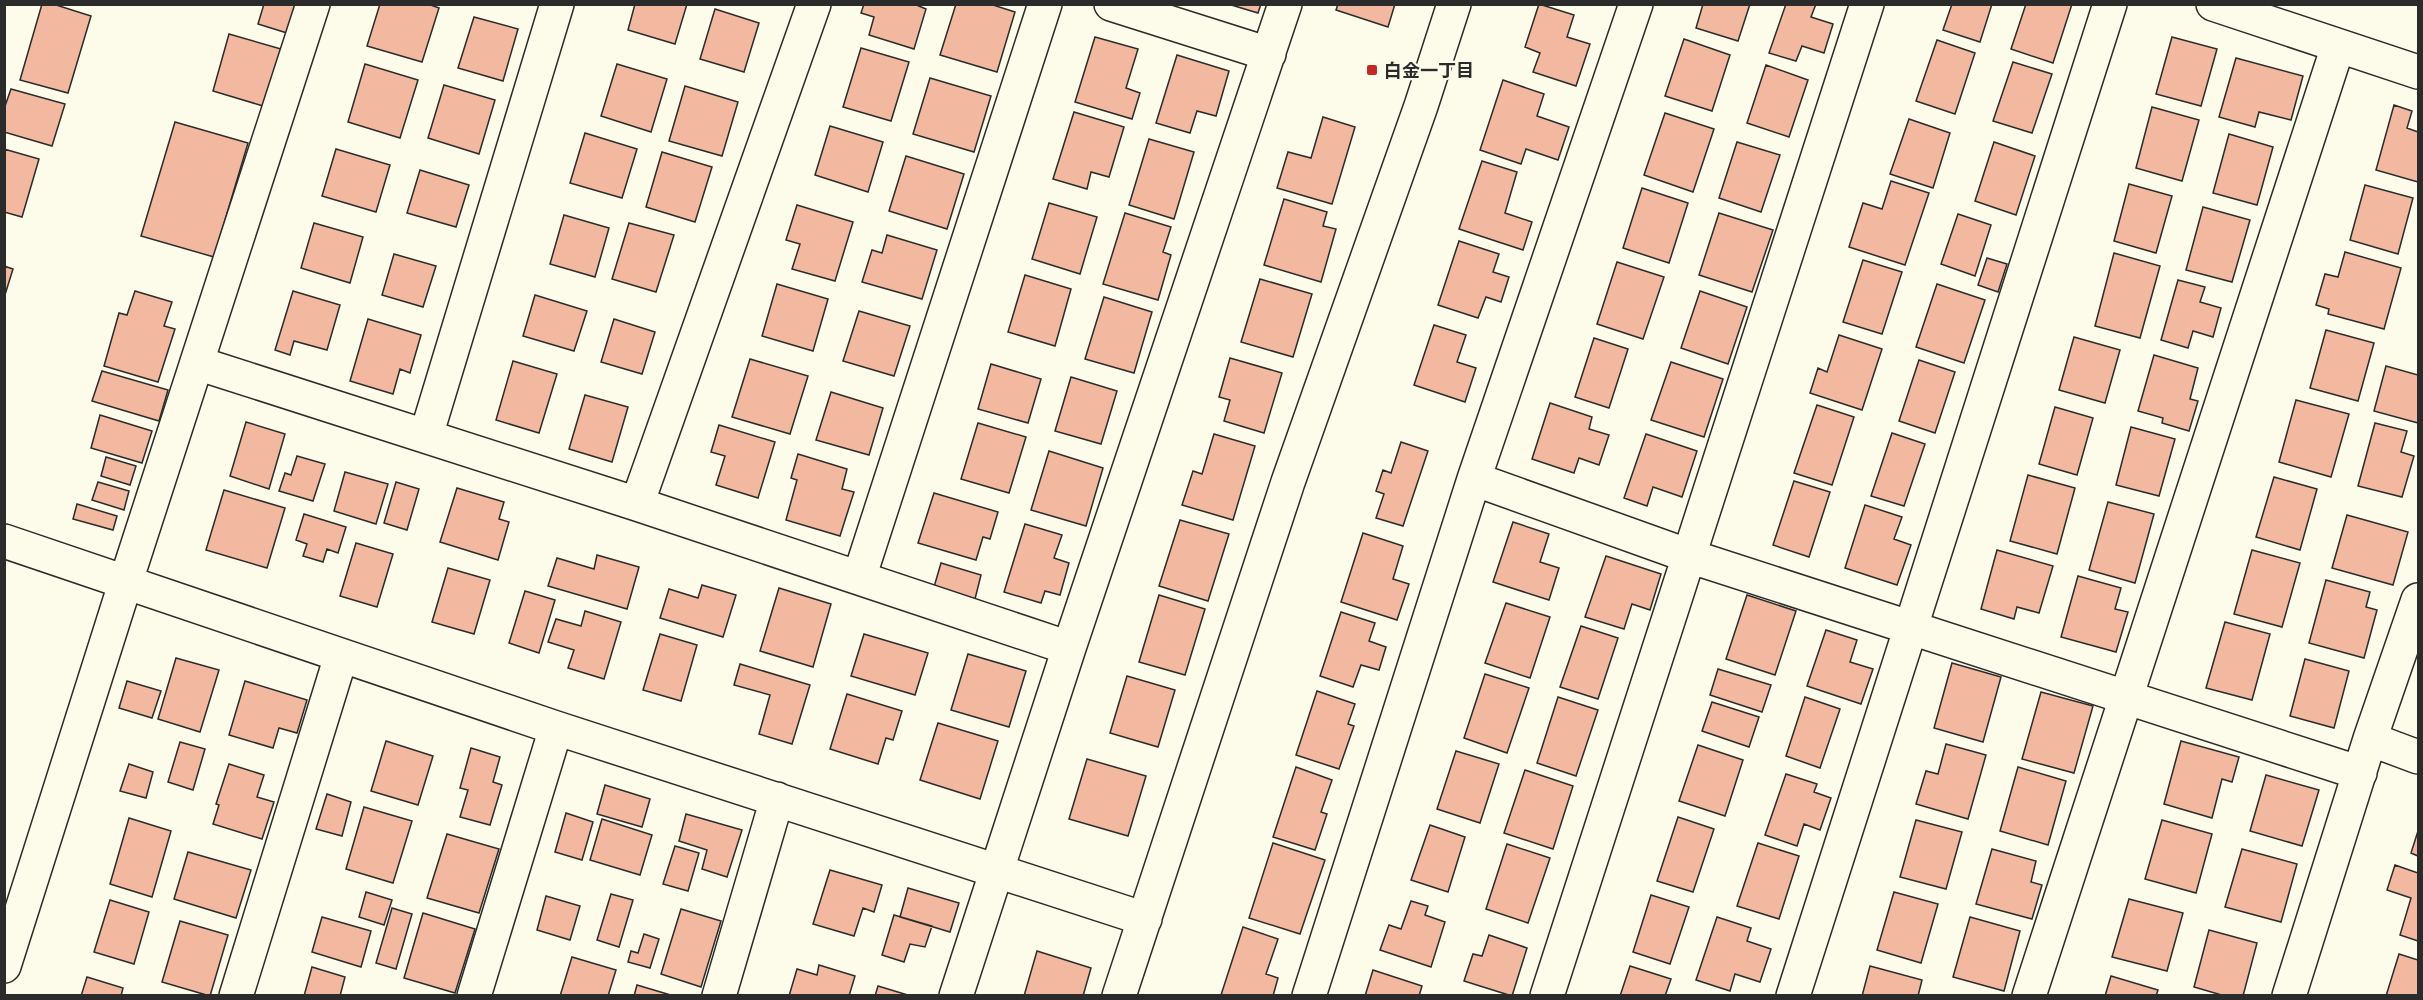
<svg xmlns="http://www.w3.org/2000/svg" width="2423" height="1000" font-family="'Space Grotesk','Noto Sans JP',sans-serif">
<rect width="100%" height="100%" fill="#fdfbea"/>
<path fill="#f2b8a0" stroke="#2b2b2b" stroke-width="1.5" d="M42,4H53L91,16L68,93L20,80Z
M264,4L296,5L287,33L258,24Z
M380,4H428L439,8L422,62L367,46Z
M635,4H687L675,44L628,30Z
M864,4H914L926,9L914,49L869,35L874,17L861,13Z
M956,4H990L1015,12L997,72L940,55Z
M1228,4H1261L1258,13Z
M1338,4H1395L1388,27L1336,10Z
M1539,4L1574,15L1567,37L1590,44L1576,86L1533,72L1540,53L1525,47Z
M1703,4H1750L1738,41L1696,28Z
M1786,4H1816L1811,17L1833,24L1824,53L1802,46L1796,61L1769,53Z
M1952,4H1992L1980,42L1943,30Z
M2026,4H2072L2053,63L2011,49Z
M715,9L759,23L744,72L700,59Z
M474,17L518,29L503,81L458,68Z
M229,34L281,49L263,106L213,91Z
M1095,37L1138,49L1126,88L1140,93L1132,119L1075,102Z
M2172,37L2217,49L2201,106L2156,94Z
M1684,39L1730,55L1712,111L1665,96Z
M1937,40L1975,53L1955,114L1916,101Z
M861,48L909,62L891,121L843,107Z
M1177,55L1229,71L1216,116L1197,111L1190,133L1156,123Z
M2236,58L2303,76L2291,120L2259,112L2255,127L2219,117Z
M2013,62L2052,74L2032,133L1993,121Z
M365,64L418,80L400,138L348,122Z
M617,64L667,79L651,132L601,116Z
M1766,65L1808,80L1789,137L1747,123Z
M930,78L991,96L974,152L913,134Z
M1503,80L1544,94L1537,116L1569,127L1558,160L1526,149L1521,164L1480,150Z
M444,85L495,100L479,154L428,138Z
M685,86L738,102L722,156L669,141Z
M11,89L65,104L52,146L4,132V109Z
M2394,105L2412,111L2407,128L2418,132V182L2376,170Z
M2152,107L2199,120L2182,181L2136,168Z
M1074,112L1124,127L1109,177L1091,172L1087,189L1053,179Z
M1665,113L1714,129L1693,192L1644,175Z
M1323,117L1355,127L1332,204L1277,188L1288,152L1311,158Z
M1909,119L1950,133L1933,188L1890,174Z
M175,122L248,143L214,257L141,236Z
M830,126L883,142L868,192L815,175Z
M585,133L637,149L622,198L570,183Z
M2229,134L2273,147L2257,205L2213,193Z
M1149,139L1194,152L1174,219L1129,205Z
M1737,142L1780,155L1761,212L1719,198Z
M1994,142L2035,156L2016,215L1975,201Z
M4,149L39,159L22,217L4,212Z
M336,149L390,165L376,212L322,196Z
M662,152L712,167L695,222L646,207Z
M906,156L964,174L947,229L889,211Z
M1482,161L1517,172L1505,213L1532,222L1523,250L1459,229Z
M420,170L469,185L456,227L407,213Z
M1891,181L1929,193L1905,265L1849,247L1863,203L1882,209Z
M2129,184L2172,196L2156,253L2114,241Z
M2365,185L2413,198L2398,254L2350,240Z
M1642,188L1688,203L1669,263L1623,248Z
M1284,199L1327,212L1323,226L1336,229L1321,282L1264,265Z
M1049,203L1097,217L1080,274L1032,259Z
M797,205L853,222L835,281L792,269L800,244L786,240Z
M2203,207L2250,220L2232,282L2186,270Z
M1125,213L1171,227L1163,252L1171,255L1158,300L1103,284Z
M1719,213L1773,230L1752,292L1699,275Z
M1958,214L1991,225L1975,276L1941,264Z
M564,215L609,228L595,277L550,264Z
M314,223L363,237L350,283L301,268Z
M629,223L674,235L656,292L612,279Z
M887,235L937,250L922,299L862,282L872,250L882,253Z
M1459,241L1499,254L1493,272L1509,277L1501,302L1486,297L1478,318L1438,305Z
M2345,252L2401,268L2384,329L2328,314L2329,309L2316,305L2325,274L2338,277Z
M2114,253L2160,266L2140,338L2095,326Z
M394,254L436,266L423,307L382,295Z
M1987,258L2007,264L1998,292L1978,285Z
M1863,260L1902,272L1882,334L1843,322Z
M1617,262L1664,277L1643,339L1597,324Z
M4,266L13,269L4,298Z
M1025,275L1071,289L1055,346L1008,332Z
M1260,279L1312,294L1293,357L1241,342Z
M2178,280L2205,287L2200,302L2221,308L2213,337L2193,331L2188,348L2161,340Z
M777,284L828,299L813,351L762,336Z
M1937,284L1985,300L1964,363L1916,347Z
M135,291L172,302L164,326L175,329L158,382L104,366L119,313L127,315Z
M293,291L340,305L327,350L294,341L290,355L275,350Z
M1700,291L1747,307L1728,364L1681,348Z
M535,295L587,311L574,351L523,336Z
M1104,297L1152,312L1134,373L1085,359Z
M859,311L910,326L894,376L843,361Z
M368,319L421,335L410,373L400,369L393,394L350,381Z
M614,319L655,332L642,374L601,362Z
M1434,325L1466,335L1457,362L1476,368L1465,402L1414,385Z
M2326,330L2374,343L2358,401L2310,388Z
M1839,335L1882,349L1862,410L1810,393L1818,368L1827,372Z
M2074,337L2120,350L2105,403L2059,390Z
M1594,338L1628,349L1609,408L1575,397Z
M2154,355L2198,368L2190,399L2198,401L2189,431L2162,423L2163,418L2138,411Z
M1230,358L1282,373L1264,433L1224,421L1230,400L1219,397Z
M750,359L808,376L790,434L732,417Z
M1919,360L1955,372L1935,433L1899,421Z
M513,361L557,374L539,433L496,420Z
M1671,362L1723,379L1704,437L1651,420Z
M991,364L1041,379L1028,423L978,409Z
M2386,366L2418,375V423L2374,411Z
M102,371L168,390L159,421L92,401Z
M1071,377L1117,391L1101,444L1055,431Z
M831,392L883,408L869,455L816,440Z
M585,395L628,407L612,462L569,449Z
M2296,400L2349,414L2331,477L2279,462Z
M1550,403L1592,417L1589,429L1609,435L1599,465L1579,458L1574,473L1532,459Z
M1817,405L1854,417L1832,485L1794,473Z
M2055,407L2093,418L2077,475L2039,464Z
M100,415L152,431L142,463L91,448Z
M246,422L285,434L269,489L230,476Z
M978,423L1026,437L1009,493L961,479Z
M2375,423L2407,431L2401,452L2414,456L2402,497L2358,486Z
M719,425L775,442L758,498L716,485L725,456L711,452Z
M2131,427L2175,439L2159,496L2116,485Z
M1892,433L1925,444L1904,506L1871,496Z
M1214,434L1255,446L1233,520L1182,505L1193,471L1202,474Z
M1646,434L1697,451L1682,497L1653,487L1647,506L1624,498Z
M1401,442L1428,451L1403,526L1376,518L1384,494L1376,491L1383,470L1391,473Z
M1049,451L1103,468L1086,526L1031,510Z
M798,454L847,469L842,489L854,492L840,536L786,520L797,480L791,478Z
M297,456L325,464L313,501L279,491L285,473L291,475Z
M106,457L136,466L130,485L101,476Z
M345,472L388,484L376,524L334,511Z
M2028,475L2075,488L2057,554L2010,541Z
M2274,477L2317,489L2300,550L2256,537Z
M1794,481L1830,492L1809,557L1773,545Z
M98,482L129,491L124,510L92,500Z
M396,482L419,489L407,530L384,523Z
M457,488L504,502L499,519L509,522L498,560L440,542Z
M224,490L285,508L267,568L206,550Z
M934,493L998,512L990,539L983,537L976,560L918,543Z
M2108,502L2154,514L2135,583L2089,570Z
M77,504L117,516L113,530L73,519Z
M1865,505L1902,517L1894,539L1911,545L1897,585L1845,568Z
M304,514L346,527L338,553L327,549L323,562L303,556L307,544L296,540Z
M2347,515L2408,532L2393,585L2332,568Z
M1180,520L1229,534L1208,601L1159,586Z
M1513,522L1549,534L1540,562L1559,568L1549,600L1493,582Z
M1025,524L1062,535L1054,558L1069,563L1060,595L1045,591L1041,603L1004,592Z
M1363,533L1403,546L1393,579L1409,584L1397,620L1341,602Z
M356,543L393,554L377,607L340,596Z
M1997,550L2053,566L2039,613L2017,607L2014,619L1981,609Z
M2252,550L2300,563L2282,627L2234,614Z
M597,555L639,567L627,609L548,586L557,558L594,569Z
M1606,556L1661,574L1650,610L1632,604L1624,629L1585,617Z
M941,563L981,575L975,599L934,587Z
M448,568L490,580L474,634L432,622Z
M2078,576L2121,588L2115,609L2128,612L2116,652L2061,637Z
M2326,580L2370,592L2366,607L2377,610L2364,658L2309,643Z
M702,585L736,595L723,637L660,618L669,589L698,598Z
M779,588L831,604L813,667L760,651Z
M525,591L555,600L539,653L509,643Z
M1159,595L1205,609L1185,675L1139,662Z
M1747,595L1796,611L1775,675L1726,659Z
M1506,603L1550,617L1530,678L1485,663Z
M585,611L621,622L604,679L568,668L574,650L548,642L556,619L581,626Z
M1341,612L1375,623L1369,641L1386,647L1379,670L1361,665L1353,687L1320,676Z
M2225,622L2270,634L2252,700L2206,688Z
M1581,626L1618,638L1598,699L1560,687Z
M1826,630L1857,640L1850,662L1873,669L1861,704L1807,686Z
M660,634L697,645L681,701L643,690Z
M864,634L928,653L915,695L851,676Z
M968,654L1026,671L1009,727L951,710Z
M176,658L219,670L200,732L158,719Z
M2305,659L2349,671L2334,728L2290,716Z
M1952,663L2001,677L1983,742L1934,728Z
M740,664L810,685L792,744L759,734L770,695L734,685Z
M1718,669L1771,685L1762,712L1710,695Z
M1485,674L1529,688L1507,753L1464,738Z
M1127,676L1175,690L1158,747L1110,733Z
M127,681L161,691L152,718L119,708Z
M245,681L307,700L297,733L279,728L273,748L229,735Z
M1317,691L1355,704L1348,724L1354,726L1339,769L1296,755Z
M2041,692L2093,706L2074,773L2022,759Z
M847,694L902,711L893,740L886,738L878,764L830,749Z
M1558,697L1598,710L1576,776L1537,763Z
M1805,697L1840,709L1820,768L1786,756Z
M1712,702L1759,717L1749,747L1702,731Z
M938,723L998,741L980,799L920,780Z
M386,741L433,756L418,805L371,791Z
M2181,741L2239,757L2232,782L2222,779L2212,818L2164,804Z
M180,742L205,749L193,790L168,782Z
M1946,744L1986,755L1968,819L1916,804L1926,771L1938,774Z
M1698,745L1743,760L1725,816L1679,801Z
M471,748L500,757L493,782L502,785L490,825L460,817L468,790L460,788Z
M1456,751L1499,764L1480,823L1437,809Z
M1087,759L1146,776L1128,836L1069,819Z
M129,764L153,772L146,798L120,791Z
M229,764L264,775L257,797L274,802L262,839L213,824L219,805L216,804Z
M1296,767L1332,780L1321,812L1327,814L1315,850L1273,837Z
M2018,767L2066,781L2048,845L2000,831Z
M1525,770L1573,786L1553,849L1504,833Z
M1786,774L1817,784L1814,792L1831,798L1820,830L1804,824L1797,846L1765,835Z
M2266,775L2319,790L2302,846L2250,831Z
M605,785L650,799L642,827L597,814Z
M327,794L351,802L342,836L316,829Z
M364,807L412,821L393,883L346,869Z
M566,813L593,822L582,860L555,852Z
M686,814L742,830L727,877L702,869L707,850L679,841Z
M1678,817L1714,829L1693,892L1657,881Z
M129,818L171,831L152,897L110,884Z
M602,819L652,835L640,875L590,860Z
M1916,820L1962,832L1946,889L1900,877Z
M2162,820L2212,834L2196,893L2145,879Z
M1430,825L1465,837L1448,892L1411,880Z
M2418,831V856L2411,853Z
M447,834L499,849L479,913L427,898Z
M1273,843L1325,860L1300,934L1249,918Z
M1758,843L1799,856L1779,919L1737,906Z
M1507,844L1550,858L1528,923L1486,909Z
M675,846L699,853L688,891L663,884Z
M1992,849L2036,861L2031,882L2042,885L2032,919L1976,904Z
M2242,849L2297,864L2281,922L2225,907Z
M188,852L251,870L236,918L174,899Z
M2395,865L2418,873V941L2400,935L2411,898L2387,890Z
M830,870L882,885L874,912L863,908L854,936L813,924Z
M908,888L959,903L950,932L900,917Z
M366,892L392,900L384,925L359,917Z
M1894,892L1938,904L1921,963L1877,950Z
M611,894L633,900L619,947L597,940Z
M1651,895L1689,907L1670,964L1633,952Z
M546,896L580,906L570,940L537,930Z
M2129,899L2183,913L2167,971L2112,957Z
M110,900L149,912L134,964L94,952Z
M1411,901L1428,906L1425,915L1445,922L1431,967L1380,950L1389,925L1401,929Z
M392,908L412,914L396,969L376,963Z
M681,909L721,921L701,987L661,974Z
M423,913L475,929L455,993L404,978Z
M894,915L932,926L925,947L910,944L904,962L882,955Z
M322,917L371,931L361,967L312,952Z
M1717,917L1751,928L1747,941L1771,949L1760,982L1735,974L1730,991L1696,980Z
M1970,917L2020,931L2004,991L1953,977Z
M180,921L228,935L210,996L162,982Z
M1243,927L1278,939L1266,974L1278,978L1273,996L1221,995Z
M2209,930L2257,943L2243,996H2225L2194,987Z
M644,934L659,939L650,968L628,962L631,951L638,953Z
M1489,935L1527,948L1512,996L1464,981L1473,954L1482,956Z
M1037,951L1091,968L1083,996H1024Z
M2399,954L2418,960V996H2386Z
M572,957L616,970L608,996H560Z
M819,965L855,976L849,996H789L797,969L817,975Z
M1630,966L1671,979L1665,996H1620Z
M1870,966L1922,980L1918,996H1862Z
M312,967L345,977L340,996H304Z
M1373,970L1422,986L1419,996H1365Z
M2111,976L2158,990L2156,996H2105Z
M87,977L123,988L121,996H81Z
M637,985L674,996H634Z
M878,986L911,996H875Z"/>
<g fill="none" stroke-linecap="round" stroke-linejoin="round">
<g stroke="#2b2b2b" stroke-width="36">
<path id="minor" d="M1111,4L1269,54
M2213,4L2418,72
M197,363L637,504L1069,648
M426,436L557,4
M1474,479L1689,556L2360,773
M637,504L814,4
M4,541L556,728L1145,919
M859,578L1045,4
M2370,739L2418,757
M4,966L126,581L313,4
M236,996L341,656
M474,996L556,728
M719,996L777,799
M956,996L1069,648L1285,4
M1119,996L1288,482L1421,106L1454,4
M1309,996L1474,479L1636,4
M1547,996L1867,4
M1793,996L2110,4
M2029,996L2338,46
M2289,996L2370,739L2418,600"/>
</g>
<use href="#minor" stroke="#fdfbea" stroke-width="33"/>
</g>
<rect fill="#c62828" stroke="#fdfbea" stroke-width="2" x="1366" y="64" width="12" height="12" rx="3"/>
<g text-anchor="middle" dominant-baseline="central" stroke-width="4.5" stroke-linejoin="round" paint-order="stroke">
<g font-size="18" font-weight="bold" fill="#2b2b2b" stroke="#fdfbea" text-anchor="start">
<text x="1384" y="70">白金一丁目</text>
</g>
</g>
<rect width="2423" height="1000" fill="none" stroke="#2b2b2b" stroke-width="12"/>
</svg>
